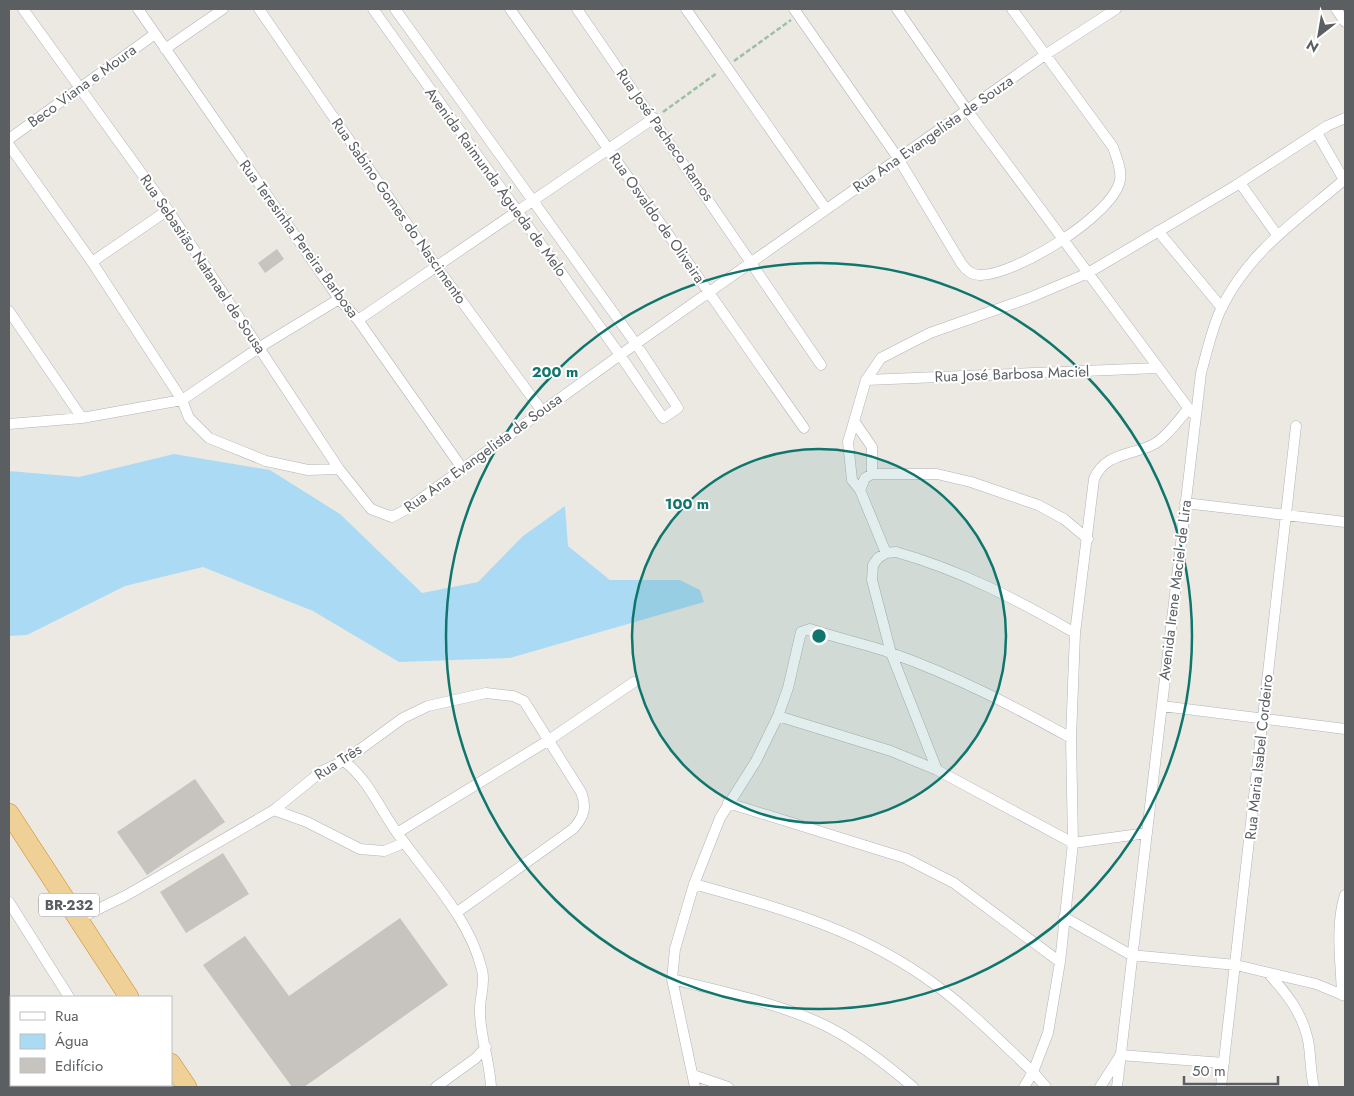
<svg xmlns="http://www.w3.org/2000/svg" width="1354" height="1096" font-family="Jost,sans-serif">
<rect width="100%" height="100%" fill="#ece9e3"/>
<path fill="#abdbf4" d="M174,454L270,470L340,514L422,593L478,582L523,536L565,506L568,546L610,580H680L700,590L704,602L510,658L399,662L313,611L203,567L125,586L27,635L9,636V471L79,477Z"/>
<path fill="#c7c4c0" d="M277,249L284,259L265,273L258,263Z
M195,779L225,822L147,875L117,832Z
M223,853L249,894L186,933L160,892Z
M400,918L448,985L304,1087H292L203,965L245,936L289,996Z"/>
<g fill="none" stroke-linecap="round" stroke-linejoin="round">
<g stroke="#b0b4b7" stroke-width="11">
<path id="street" d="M23,9L168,210L339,469L371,509L392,517L407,509L620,355L1045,55L1116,9
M138,9L339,299L358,320L462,468
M259,9L436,266L542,411
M373,9L620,355L663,418L678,408L636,344L395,9
M510,9L804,428
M577,9L821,365
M686,9L826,209
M794,9L898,158L961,263C966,270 971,275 980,275C1014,276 1114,215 1120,180C1122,169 1116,157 1113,147L1012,9
M897,9L967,110L1192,413
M1336,9L1345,22
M165,49L223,9
M1317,133L1344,180
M9,139L155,34
M9,145L92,262L182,400L260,347L339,299
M1240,183L1277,235
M1158,231L1222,308
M92,262L168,210
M9,311L82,418
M358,320L654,118
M866,380L1158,368
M854,421L872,447V474
M9,424L82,418L182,400L189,418L209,438L266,461L308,470L339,469
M860,490L852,480L848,442L866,380L881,358L930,333L1029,298L1088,273L1235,186L1327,126L1345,118
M1185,503L1345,522
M886,553L860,490L865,478L872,474H937L971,482L1038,505L1064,519L1088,539
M1162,706L1345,729
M778,716L891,751L937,770L1073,843L1147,833
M344,761C369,780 380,810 398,834C428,876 470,919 482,970C486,983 479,999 480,1012C480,1037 490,1062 491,1087
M937,770L891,653L872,580L873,565L878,558L886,553L896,552C960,570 1018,600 1075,633
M728,803L905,858L954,883L1060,962
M274,810L307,822L360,849L384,851L404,843
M397,833L549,740L634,682
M694,884C783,909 862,930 937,986C971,1011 1002,1043 1033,1072L1046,1087
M9,902L69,997
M1064,917L1131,955L1236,965L1316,984L1345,996
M78,919L127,895L274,810L322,771L344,761L403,718L428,706L486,693L513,696L524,701L581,792C587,807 584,817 573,829L456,913
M1268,973C1286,993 1302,1012 1308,1040C1311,1055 1310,1072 1314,1087
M672,979C719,991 778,1003 822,1024C854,1039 886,1064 913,1087
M1342,995C1341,962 1335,926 1345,895
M9,1054L11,1053
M1120,1055L1224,1063
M693,1075L728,1087
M119,1085L125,1087
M436,1087L476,1058L486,1047
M695,1087L672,979L675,949L694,884L720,818L756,761L778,716L788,688L801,632L810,629C837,638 865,644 891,653C954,675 1013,706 1071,738
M1024,1087L1033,1072L1048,1033L1060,962L1073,843L1071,738L1075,633L1094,479C1106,451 1134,456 1156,443C1169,434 1178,421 1188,409
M1100,1087L1120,1056
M1117,1087L1201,373C1207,352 1212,327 1222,307C1251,249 1298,220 1345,179
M1221,1087L1296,426"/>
</g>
<g stroke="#d2871d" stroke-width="20">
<path id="highway" d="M9,813L129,997
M171,1063L187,1087"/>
</g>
<path stroke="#9cc0a3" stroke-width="2.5" stroke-dasharray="5 2.5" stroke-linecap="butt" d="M734,61L791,20
M663,112L717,73"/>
<use href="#street" stroke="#fff" stroke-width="10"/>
<use href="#highway" stroke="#efd097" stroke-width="19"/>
</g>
<circle cx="819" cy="636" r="187" fill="#0f766e" fill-opacity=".12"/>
<g fill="none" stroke="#0f766e" stroke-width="2.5">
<circle cx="819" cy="636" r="187"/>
<circle cx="819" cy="636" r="373"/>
</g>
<g text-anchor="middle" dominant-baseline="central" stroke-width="4" stroke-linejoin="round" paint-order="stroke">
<rect fill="#fff" stroke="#8c8f91" stroke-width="1" x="39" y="893.5" width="60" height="23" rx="4"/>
<g font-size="14" font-weight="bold" fill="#5b5f62">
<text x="69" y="905">BR-232</text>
</g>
<g font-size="15" fill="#5b5f62" stroke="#fff">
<text transform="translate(82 86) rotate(-36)">Beco Viana e Moura</text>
<text transform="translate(933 134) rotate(-35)">Rua Ana Evangelista de Souza</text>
<text transform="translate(665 135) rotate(55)">Rua José Pacheco Ramos</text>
<text transform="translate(496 182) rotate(54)">Avenida Raimunda Àgueda de Melo</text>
<text transform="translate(399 211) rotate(55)">Rua Sabino Gomes do Nascimento</text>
<text transform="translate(657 218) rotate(55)">Rua Osvaldo de Oliveira</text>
<text transform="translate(299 239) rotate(54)">Rua Teresinha Pereira Barbosa</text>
<text transform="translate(203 264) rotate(56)">Rua Sebastião Natanael de Sousa</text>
<text transform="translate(1012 374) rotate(-2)">Rua José Barbosa Maciel</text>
<text transform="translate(483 453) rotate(-36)">Rua Ana Evangelista de Sousa</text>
<text transform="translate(1175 590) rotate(-83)">Avenida Irene Maciel de Lira</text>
<text transform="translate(1259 757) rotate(-84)">Rua Maria Isabel Cordeiro</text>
<text transform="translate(338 762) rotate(-33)">Rua Três</text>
</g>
</g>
<circle cx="819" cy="636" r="8" fill="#0f766e" stroke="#fff" stroke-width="2.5"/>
<g font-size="15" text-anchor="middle" font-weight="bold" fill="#0f766e" stroke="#fff" stroke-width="4" stroke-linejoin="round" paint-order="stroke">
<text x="555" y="377">200 m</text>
<text x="687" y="509">100 m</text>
</g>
<rect width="1354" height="1096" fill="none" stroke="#5b5f62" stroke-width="20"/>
<rect x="10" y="996" width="162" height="90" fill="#ffffff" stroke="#bdbfc0"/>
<rect x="20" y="1012" width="25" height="8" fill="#ffffff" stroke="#bdbfc0"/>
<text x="55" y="1021" font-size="15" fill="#5b5f62">Rua</text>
<rect x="20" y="1034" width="25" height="15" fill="#abdbf4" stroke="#bdbfc0"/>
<text x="55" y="1046" font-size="15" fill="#5b5f62">Água</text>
<rect x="20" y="1058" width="25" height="15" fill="#c7c4c0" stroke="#bdbfc0"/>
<text x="55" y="1071" font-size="15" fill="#5b5f62">Edifício</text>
<g transform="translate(1319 35) rotate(211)" stroke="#ffffff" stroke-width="4" paint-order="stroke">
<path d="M0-4L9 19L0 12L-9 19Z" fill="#5b5f62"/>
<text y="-8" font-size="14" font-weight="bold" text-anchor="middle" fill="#5b5f62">N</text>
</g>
<path d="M1184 1076v8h94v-8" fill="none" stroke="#5b5f62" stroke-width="2.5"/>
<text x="1192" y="1076" font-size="15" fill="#5b5f62" stroke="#ffffff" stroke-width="4" paint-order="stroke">50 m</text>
</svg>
